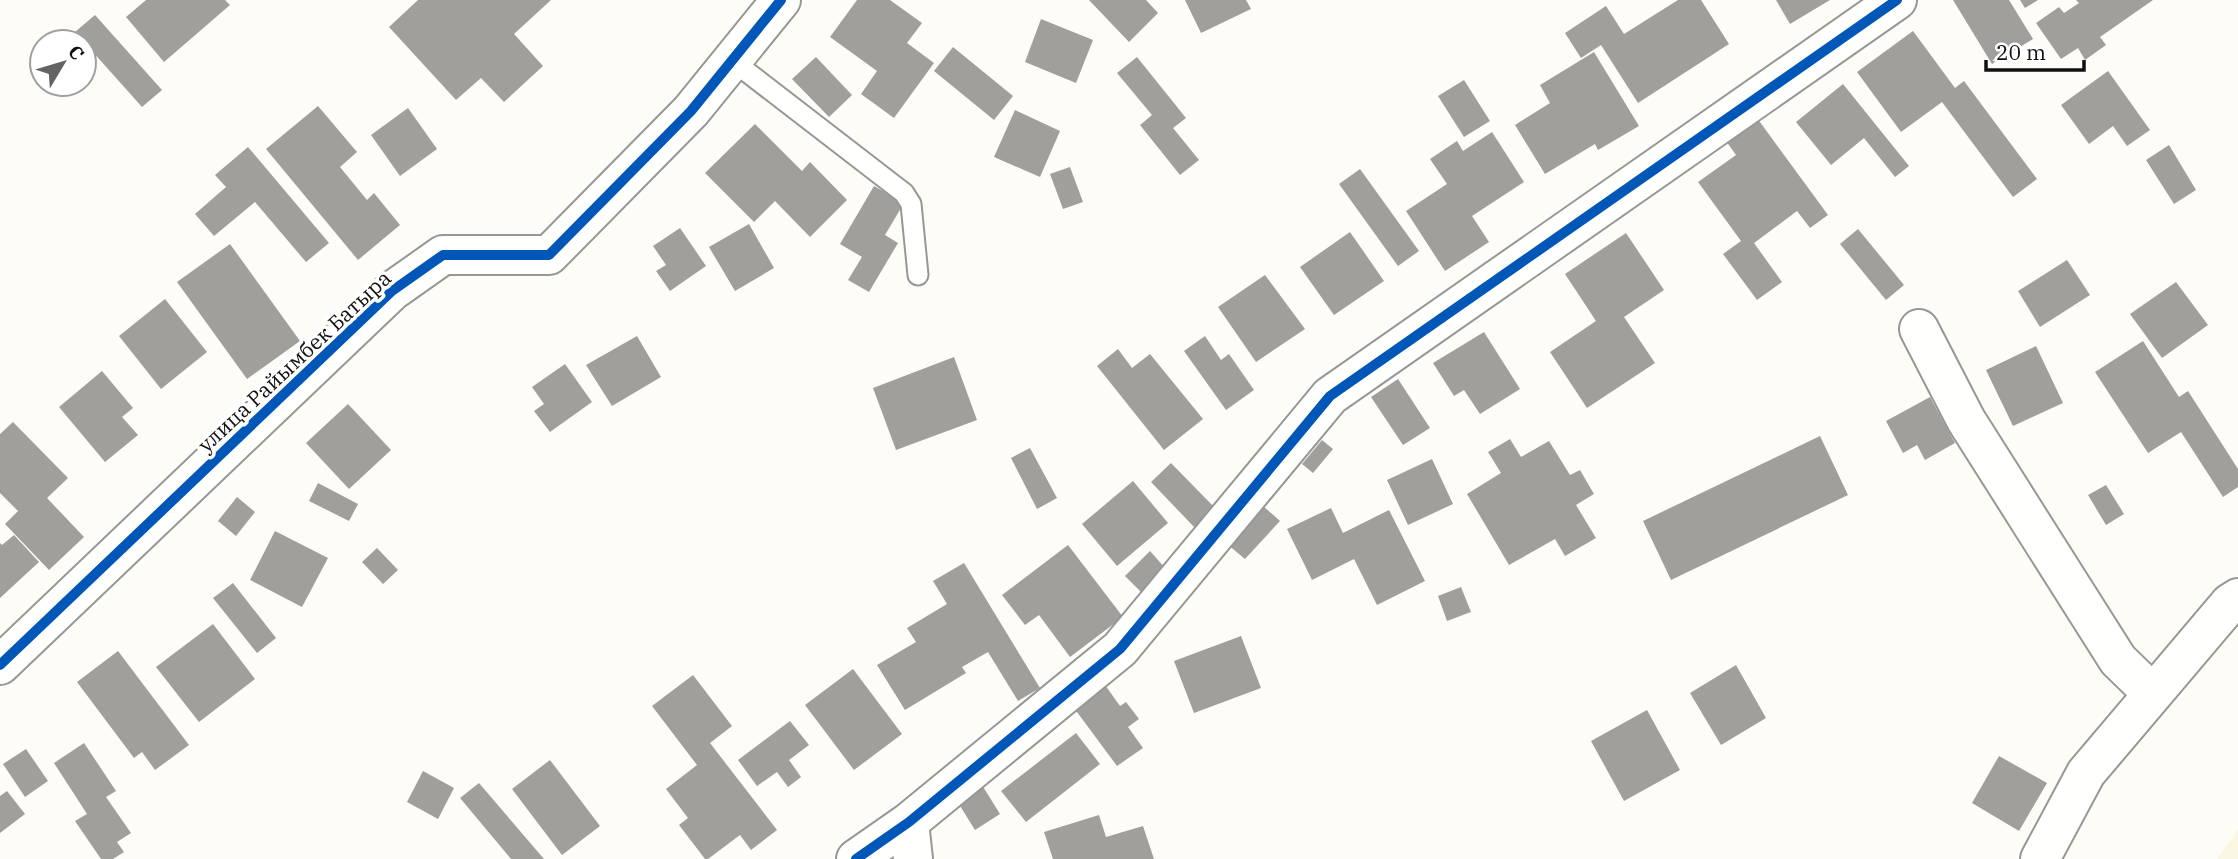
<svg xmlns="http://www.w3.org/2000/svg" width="2238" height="859" font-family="'IBM Plex Serif',serif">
<rect width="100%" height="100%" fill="#fdfcf7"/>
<path fill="#f9f7e4" d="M2238,829V859H2217Z"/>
<path fill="#a19f9c" d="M146,0H225L230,5L164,62L126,17Z
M418,0H551L514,34L543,66L504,102L481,78L456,100L389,27Z
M857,0H890L922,23L907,43L934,63L894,118L861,94L877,71L830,37Z
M1089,0H1146L1158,13L1129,42Z
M1185,0H1246L1251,9L1201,33Z
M1678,0H1701L1729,44L1638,103L1601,45L1581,58L1565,33L1606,6L1624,34Z
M1776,0H1830L1790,24Z
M1953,0H2009L2033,39L1992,64Z
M2020,0H2038L2025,8Z
M2076,0H2153L2100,37L2106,45L2085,60L2078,48L2061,59L2036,23L2059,7L2064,13L2079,3Z
M95,15L162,90L142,107L75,32Z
M1041,19L1093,40L1076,83L1025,62Z
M1913,31L1955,88L1964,81L2037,179L2013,197L1942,102L1901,132L1857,72Z
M953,47L1013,96L994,120L934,71Z
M1594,52L1639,126L1598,150L1595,144L1545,174L1515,125L1550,103L1540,85Z
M816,57L852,95L829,117L792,79Z
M1137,57L1186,118L1173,128L1199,160L1180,175L1140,125L1152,115L1117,73Z
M2108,71L2150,130L2127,146L2113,126L2089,144L2061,105Z
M1464,80L1490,121L1464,137L1438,96Z
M1843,84L1909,166L1895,177L1864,138L1831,165L1796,122Z
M318,106L357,152L340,167L367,200L374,193L400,225L358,260L266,149Z
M408,108L437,149L400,176L371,135Z
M1015,110L1060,131L1040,177L994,157Z
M1757,118L1828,215L1810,228L1797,211L1754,243L1782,282L1757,300L1723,254L1741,241L1698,182L1736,155L1726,141Z
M755,124L802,171L810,162L847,200L810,237L775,201L754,222L705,173Z
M1492,132L1524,182L1472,216L1489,242L1445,271L1406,211L1447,184L1430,159L1457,141L1463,151Z
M2169,145L2196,190L2174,204L2146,160Z
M248,147L329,243L306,262L255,202L214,236L195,214L226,187L215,175Z
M1070,167L1083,202L1063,209L1050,174Z
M1360,169L1419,251L1398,266L1339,184Z
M874,186L904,203L885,235L898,243L869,292L848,280L862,257L840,244Z
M749,224L774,268L735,291L709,247Z
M680,228L706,266L670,291L656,271L666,265L653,246Z
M1858,229L1904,285L1886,300L1840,244Z
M1350,232L1384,281L1334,315L1300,267Z
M1626,233L1664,290L1624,317L1655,363L1587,408L1550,352L1596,321L1565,274Z
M230,244L300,341L247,379L177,282Z
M2067,260L2090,295L2040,327L2018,291Z
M1265,275L1305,329L1256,362L1218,307Z
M2176,282L2208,325L2162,358L2130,314Z
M165,299L207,352L161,389L119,336Z
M1484,332L1520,389L1480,414L1464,390L1454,396L1433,363Z
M637,336L661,377L612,406L586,365Z
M1205,336L1221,360L1229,354L1254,390L1226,410L1184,351Z
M2143,341L2179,397L2188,391L2238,469V487L2223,497L2181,432L2148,453L2095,372Z
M2036,346L2063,403L2013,426L1986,370Z
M1118,349L1132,368L1150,354L1203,419L1164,450L1097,366Z
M954,357L977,420L896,450L873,388Z
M565,364L592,402L550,432L534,411L544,404L532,387Z
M102,371L133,408L122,417L138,435L105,462L59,407Z
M1398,379L1430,428L1403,445L1371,397Z
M1930,397L1955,443L1925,460L1917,445L1903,453L1886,421Z
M348,404L391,450L349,489L306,443Z
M13,422L68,478L47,498L84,537L49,570L5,524L18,511L0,493V434Z
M1820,436L1848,495L1671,580L1643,521Z
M1510,439L1521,457L1549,441L1570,475L1580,470L1594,494L1576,505L1596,538L1565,556L1555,539L1509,565L1467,494L1501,473L1488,452Z
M1322,440L1333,449L1313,473L1302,464Z
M1030,448L1057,498L1037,509L1011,458Z
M1432,459L1453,504L1408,525L1387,480Z
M1171,463L1215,508L1195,528L1151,482Z
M1133,481L1168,523L1117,566L1082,524Z
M318,483L358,504L349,521L309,501Z
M2106,485L2124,514L2106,525L2088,495Z
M237,497L255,512L236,536L218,521Z
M1262,505L1280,521L1245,559L1227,544Z
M1331,508L1343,533L1389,510L1425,581L1377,605L1354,559L1312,580L1287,529Z
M275,531L328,558L302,607L250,580Z
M14,535L39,562L0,598V543L2,545Z
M1068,545L1123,617L1070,657L1039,615L1025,625L1002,595Z
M377,548L398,570L383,584L362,562Z
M1150,551L1166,569L1141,592L1125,576Z
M964,563L1040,688L1018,701L988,652L962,667L966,673L905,710L877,665L916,642L907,628L947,604L933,581Z
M233,583L276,638L257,653L213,598Z
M1461,587L1471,612L1447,621L1438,596Z
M213,624L255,679L199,722L156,667Z
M1241,636L1261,688L1194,713L1174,661Z
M118,651L189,745L155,770L142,752L134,758L77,682Z
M1736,665L1766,718L1721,745L1690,693Z
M853,669L902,734L854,770L805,705Z
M693,675L732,726L710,743L777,830L751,850L740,835L708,859H705L679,825L688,818L666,789L697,765L652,706Z
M1105,685L1120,706L1126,702L1139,719L1128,727L1143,748L1117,766L1074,708Z
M1647,710L1680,770L1624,801L1591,741Z
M790,721L809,745L789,760L801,777L788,787L777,772L757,786L738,760Z
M1076,733L1100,764L1026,822L1001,791Z
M84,743L116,791L106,797L131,833L117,842L124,852L113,859H101L75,821L87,814L54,763Z
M26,749L48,781L25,797L3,764Z
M1999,756L2047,783L2019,831L1972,803Z
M550,760L600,826L562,855L512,789Z
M423,771L454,788L438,819L407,802Z
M479,783L544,859H511L460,798Z
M982,785L1000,814L975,830L957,801Z
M7,791L25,814L0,833V796Z
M1099,815L1106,837L1143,826L1154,859H1053L1044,832Z"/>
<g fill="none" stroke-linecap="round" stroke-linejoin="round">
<g stroke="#979795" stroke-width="23">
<path id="service" d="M734,62L904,193L911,204L918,275"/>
</g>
<g stroke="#979795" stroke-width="42">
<path id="minor" d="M1919,329L1966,420L2118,660L2153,694
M909,822L913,859
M856,859L909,822L1120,649L1330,396L1897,0
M2040,859L2086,773L2230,603L2238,598"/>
</g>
<g stroke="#979795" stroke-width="42">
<path id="tertiary" d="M0,665L392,291L443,255H549L691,111L781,0"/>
</g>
<use href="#service" stroke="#fffffe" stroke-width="19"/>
<use href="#minor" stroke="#fffffe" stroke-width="38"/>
<use href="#tertiary" stroke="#fffffe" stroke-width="38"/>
<g stroke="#fff" stroke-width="15">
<path id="cycleway" d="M0,665L392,291L443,255H549L691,111L781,0
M856,859L909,822L1120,649L1330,396L1897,0"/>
</g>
<use href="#cycleway" stroke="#0057b8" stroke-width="10"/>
</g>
<g text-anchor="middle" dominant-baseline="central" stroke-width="7" stroke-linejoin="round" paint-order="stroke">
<g font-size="21" fill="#111" stroke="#fff">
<text transform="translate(294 361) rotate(-43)">улица Райымбек Батыра</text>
</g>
</g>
<g transform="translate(63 63) rotate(52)"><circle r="33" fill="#ffffff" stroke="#a0a0a0" stroke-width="2"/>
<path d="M0-5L12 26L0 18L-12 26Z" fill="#646362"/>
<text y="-10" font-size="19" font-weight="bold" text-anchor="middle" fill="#111111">С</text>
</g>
<path d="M1986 60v10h98v-10" fill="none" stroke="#111111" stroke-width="3.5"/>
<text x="1996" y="60" font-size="21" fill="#111111" stroke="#ffffff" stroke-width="5" paint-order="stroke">20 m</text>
</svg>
